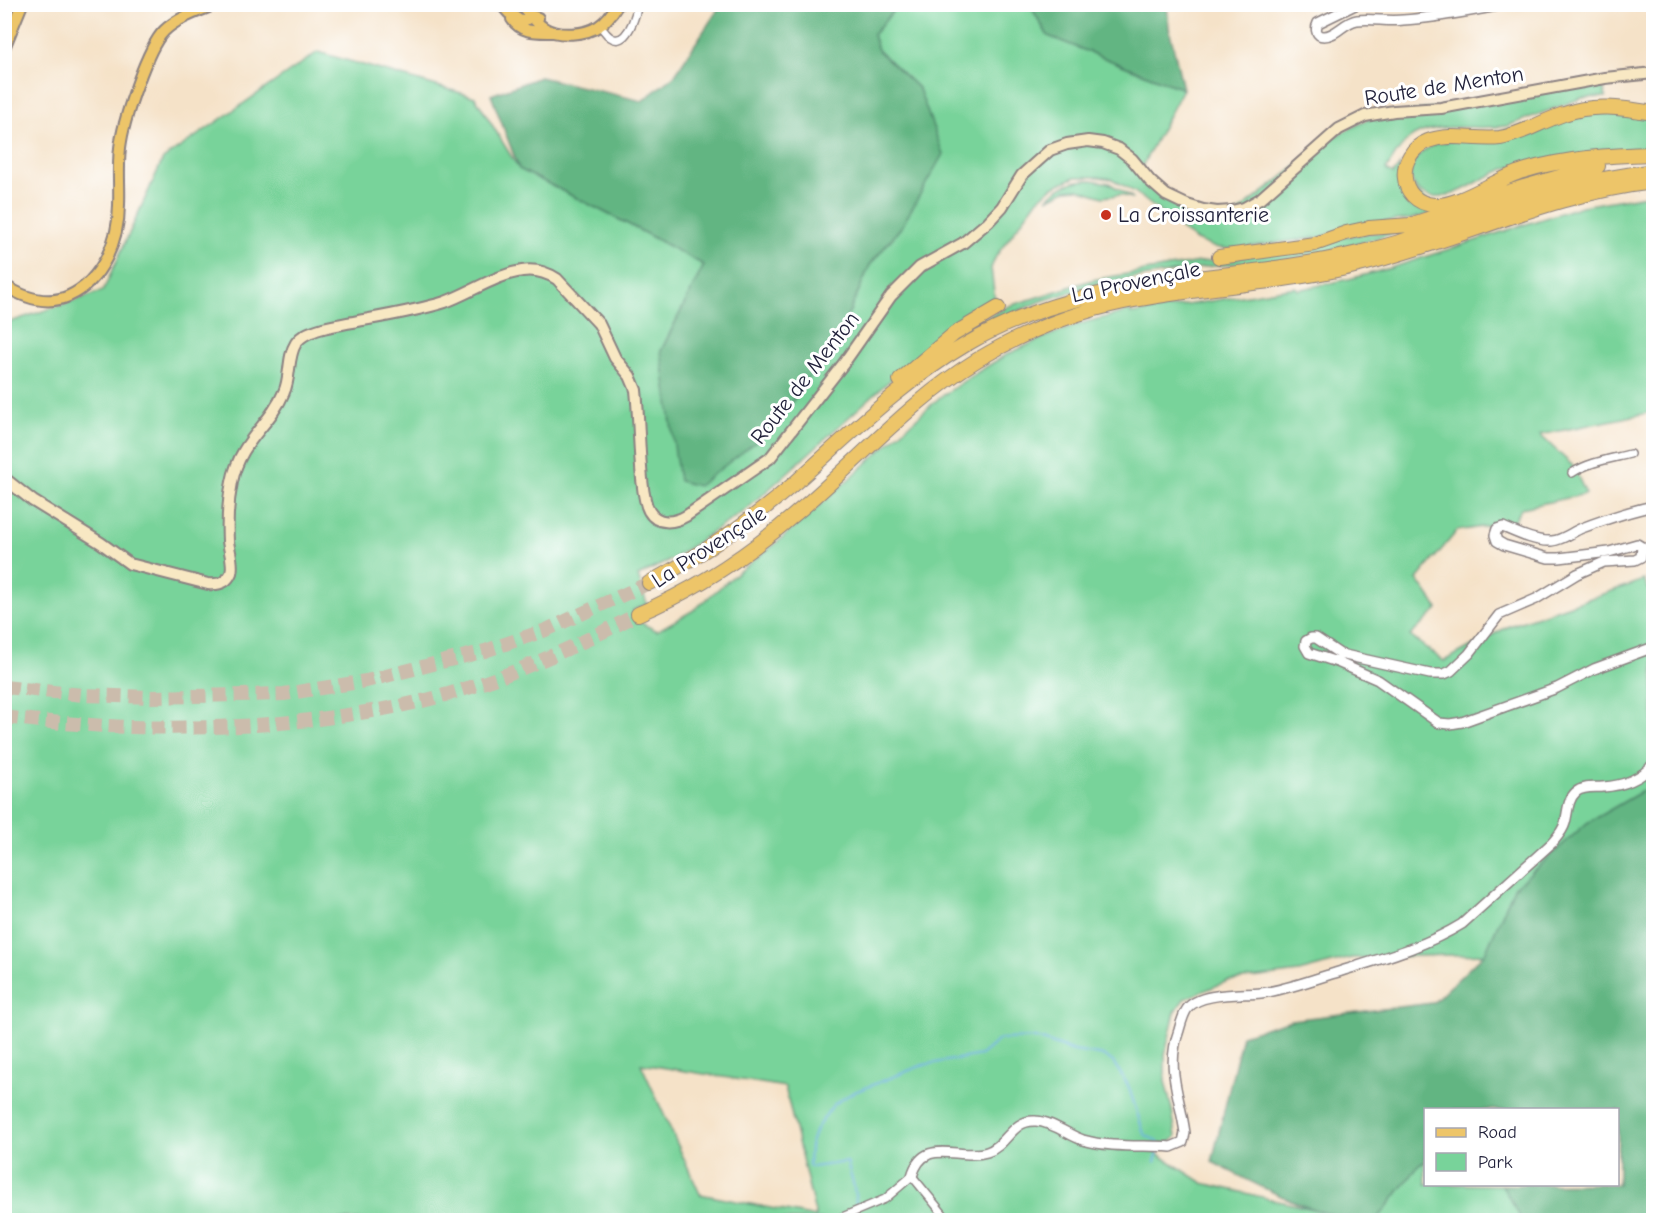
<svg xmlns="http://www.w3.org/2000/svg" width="1658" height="1225" font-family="'Comic Neue',sans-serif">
<rect width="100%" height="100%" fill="#fff"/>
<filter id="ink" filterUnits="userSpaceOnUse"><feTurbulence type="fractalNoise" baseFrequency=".0167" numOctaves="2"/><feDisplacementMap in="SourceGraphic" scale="12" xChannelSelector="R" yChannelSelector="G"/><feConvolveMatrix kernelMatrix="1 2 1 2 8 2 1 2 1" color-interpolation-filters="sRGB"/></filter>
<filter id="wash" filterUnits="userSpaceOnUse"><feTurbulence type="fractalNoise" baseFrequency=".008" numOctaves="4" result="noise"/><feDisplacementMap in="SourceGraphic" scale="24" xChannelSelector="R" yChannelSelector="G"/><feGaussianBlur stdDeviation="1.35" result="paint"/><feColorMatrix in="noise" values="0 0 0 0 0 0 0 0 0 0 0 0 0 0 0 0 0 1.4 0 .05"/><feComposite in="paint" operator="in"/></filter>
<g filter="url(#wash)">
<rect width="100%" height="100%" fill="#f5e2c8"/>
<path fill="#78d39a" stroke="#4d7a6a" stroke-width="1.5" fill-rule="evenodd" d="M898,5H1030L1048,36L1183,89L1138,174L1167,201L1182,209L1196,213L1235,214L1337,135L1373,117L1602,83L1606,97L1582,98L1507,126C1478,131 1432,120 1409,139C1399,147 1393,159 1386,170L1393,174L1400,165L1399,174L1438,212L1410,219L1355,224L1322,237L1230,249L1213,247L1194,239L1135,192L1112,179L1099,177H1075L1053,187L1038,199L996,256L991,268L995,301L994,306L929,345L746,510L672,559L638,576L647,604L633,610L641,623L657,631L694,610L738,572L774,545L810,514L939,398L970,377L1004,356L1045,337L1086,322L1131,311V314L1296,287L1298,290L1349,279L1391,268L1582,206L1653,194V412L1540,435L1573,466L1586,494L1522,508L1512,522L1457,531L1417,579L1438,609L1410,636L1444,661L1509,626L1644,580L1654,602L1653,785L1587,823L1514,888L1485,954L1351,958L1299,972L1228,981L1184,999L1175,1012L1165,1054V1081L1172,1110L1176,1137L1169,1143L1144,1145L1203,1183L1359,1220H5L4,324L103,291L163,159L318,52L475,97L519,169L628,224L704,265L661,351L841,331L870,265L902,226L919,89L878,50L873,35ZM641,1064L785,1087L816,1217L700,1194Z
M1600,112L1653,118V149C1605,154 1554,155 1508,168C1484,175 1464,194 1440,197C1420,199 1404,181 1414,162C1418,154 1427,148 1435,144Z
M1092,180L1109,183L1133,198L1119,195L1103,197L1078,189L1066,190L1047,199C1060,185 1073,180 1092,180Z
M1405,230L1353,245L1294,258L1205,267L1098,284L1042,301L976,328L973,325L1009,306L1092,280L1199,262L1233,259L1355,235Z
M1425,1162L1426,1184L1502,1185L1522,1220H1377L1420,1164Z"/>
<path fill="#62b582" stroke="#426c5e" stroke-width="1.5" d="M719,5H898L873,35L878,50L919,89L943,154L902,226L870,265L841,331L774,428L698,486L679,481L661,351L704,265L628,224L519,169L491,95L540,77L642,101L674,76L717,11Z
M1030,5H1167L1169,28L1183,89L1048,36Z
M1653,785V1220H1522L1502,1185L1618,1184V1110H1426L1425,1162L1420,1164L1377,1220C1318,1221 1263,1187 1212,1162L1242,1035L1291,1020L1433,1003L1485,953L1514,888L1587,823Z"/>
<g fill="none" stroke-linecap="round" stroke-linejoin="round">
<path stroke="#6db1e2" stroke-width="2" d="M1155,1162L1158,1150
M856,1203L854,1187L847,1162L812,1167L809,1165L810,1146L816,1129L833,1105L852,1093L923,1065L981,1055L1000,1039L1036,1038L1074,1051L1105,1056L1113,1062L1128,1085L1144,1134L1158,1142V1145"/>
</g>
</g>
<g filter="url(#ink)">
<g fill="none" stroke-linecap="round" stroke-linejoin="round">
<path stroke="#cbbcac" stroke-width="14" stroke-dasharray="14 7" stroke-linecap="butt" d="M4,687L83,695L152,697L284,694L366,681L485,651L546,630L649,583
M4,717C111,730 219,732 326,718C369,712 413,705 455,692C518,673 579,645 638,614"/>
<g stroke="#8c8282" stroke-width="10">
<path id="minor" d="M600,25C620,58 633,27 638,4
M1572,473C1589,462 1610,459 1630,454
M835,1220L885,1199L912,1176L948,1220"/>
</g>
<g stroke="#8c8282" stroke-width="12">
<path id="tertiary" d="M1357,4L1318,23C1315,29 1316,36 1324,36C1336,36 1344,22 1357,20C1372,18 1388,22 1403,20C1438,18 1474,10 1509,4
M1654,506C1629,511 1606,519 1582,528C1572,532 1563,540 1552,541C1536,542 1517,533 1503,527L1497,529L1495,535L1497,541L1504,545L1548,558H1559L1609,552L1637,544L1642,547L1641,557L1635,560L1604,562L1577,574L1536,599L1499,615L1469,654L1451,671L1444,674H1430L1340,654L1316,638H1311L1306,641L1305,646L1309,653L1337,662L1378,680L1439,723L1450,724L1462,722L1557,688L1594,669L1654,647
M912,1176C924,1135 958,1161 987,1152C1007,1146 1012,1119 1036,1121C1053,1122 1068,1135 1083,1140C1110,1148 1143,1145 1171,1147L1183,1142L1185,1133C1180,1095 1165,1069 1179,1030C1181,1023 1183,1015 1187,1009C1199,992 1241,995 1261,993C1286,990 1311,980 1335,973C1379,959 1423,948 1462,924L1552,843C1557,837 1563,831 1565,823C1568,813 1567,800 1576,792C1583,786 1594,788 1603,787C1622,786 1642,779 1654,763"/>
</g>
<g stroke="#8c8282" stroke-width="14">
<path id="secondary" d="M4,478L33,501L101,543L130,564L208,584C218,585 227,583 231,573C234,564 229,550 228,541C227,521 228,501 232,482C240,440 270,426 284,392C291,377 287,357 296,343C302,334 313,331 323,328C363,319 407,314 445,302C470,293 495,275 522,271C534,269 546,272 557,279L599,324L615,358L630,376L636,390C639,420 639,450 642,479C643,489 644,502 649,511C657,525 674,523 686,516L770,458L844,363L891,296L920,267L963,243L988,222L1002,207L1022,175L1050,150L1067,144L1088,141L1103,143L1119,149L1132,159L1150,181L1166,195L1187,205L1203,210L1217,212L1232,211L1244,208L1260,199L1339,129L1365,116L1394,111L1441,108L1605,78L1654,73"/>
</g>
<g stroke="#8c8282" stroke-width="14">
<path id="primary" d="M501,4L509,13L522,22L532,16L538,18
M520,4C528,12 535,22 544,28C558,37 586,35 599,26C607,21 613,12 618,4
M512,19C521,33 536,32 551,32
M4,48L22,4
M4,285C24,298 46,306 69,296C102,281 119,240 119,205C120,184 117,162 121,141C125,117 147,48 164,31C177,18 199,11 216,4"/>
</g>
<g stroke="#8c8282" stroke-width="16">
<path id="motorway" d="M1654,113C1623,108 1593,103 1564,114C1542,121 1523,134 1500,138C1476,141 1451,132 1428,141C1395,154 1397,202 1434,205C1459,207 1497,178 1523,171C1564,158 1611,155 1654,154
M1219,257L1315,244L1346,233L1369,228L1410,225L1524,187L1598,166
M900,380L954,334L998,308
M649,583C702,555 751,521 796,482C850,434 902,382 965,345C1092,271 1222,285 1358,253C1427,237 1493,208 1561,189C1591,181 1622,175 1654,171
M638,614C697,589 752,552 800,510C859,460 910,401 977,360C1022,333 1072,313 1124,302C1202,286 1282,284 1359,265C1458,241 1551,193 1654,182"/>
</g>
<use href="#minor" stroke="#fff" stroke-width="7"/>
<use href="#tertiary" stroke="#fff" stroke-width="9"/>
<use href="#secondary" stroke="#f8e8c3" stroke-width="10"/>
<use href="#primary" stroke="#edc569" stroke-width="10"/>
<use href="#motorway" stroke="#edc569" stroke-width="14"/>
</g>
</g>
<circle fill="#c8321e" stroke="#fff" stroke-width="2" cx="1106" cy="215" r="6"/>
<g text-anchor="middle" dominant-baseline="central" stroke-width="6" stroke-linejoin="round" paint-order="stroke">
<g font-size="22" fill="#22223b" stroke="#fff">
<text transform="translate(1444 86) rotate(-9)">Route de Menton</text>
<text transform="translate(1136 282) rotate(-12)">La Provençale</text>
<text transform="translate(805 378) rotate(-52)">Route de Menton</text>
<text transform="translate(709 547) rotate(-33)">La Provençale</text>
</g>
<g font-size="22" fill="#22223b" stroke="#fff" text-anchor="start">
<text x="1118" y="215">La Croissanterie</text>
</g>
</g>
<rect width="1658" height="1225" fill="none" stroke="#fff" stroke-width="24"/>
<rect x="1424" y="1108" width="195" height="78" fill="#ffffff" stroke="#a7a7b1" stroke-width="1.5"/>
<rect x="1436" y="1128" width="30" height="9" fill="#edc569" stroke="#a7a7b1" stroke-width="1.5"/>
<text x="1478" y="1138" font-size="18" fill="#22223b">Road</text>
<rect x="1436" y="1153" width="30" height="18" fill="#78d39a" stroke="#a7a7b1" stroke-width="1.5"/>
<text x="1478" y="1168" font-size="18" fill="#22223b">Park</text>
</svg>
